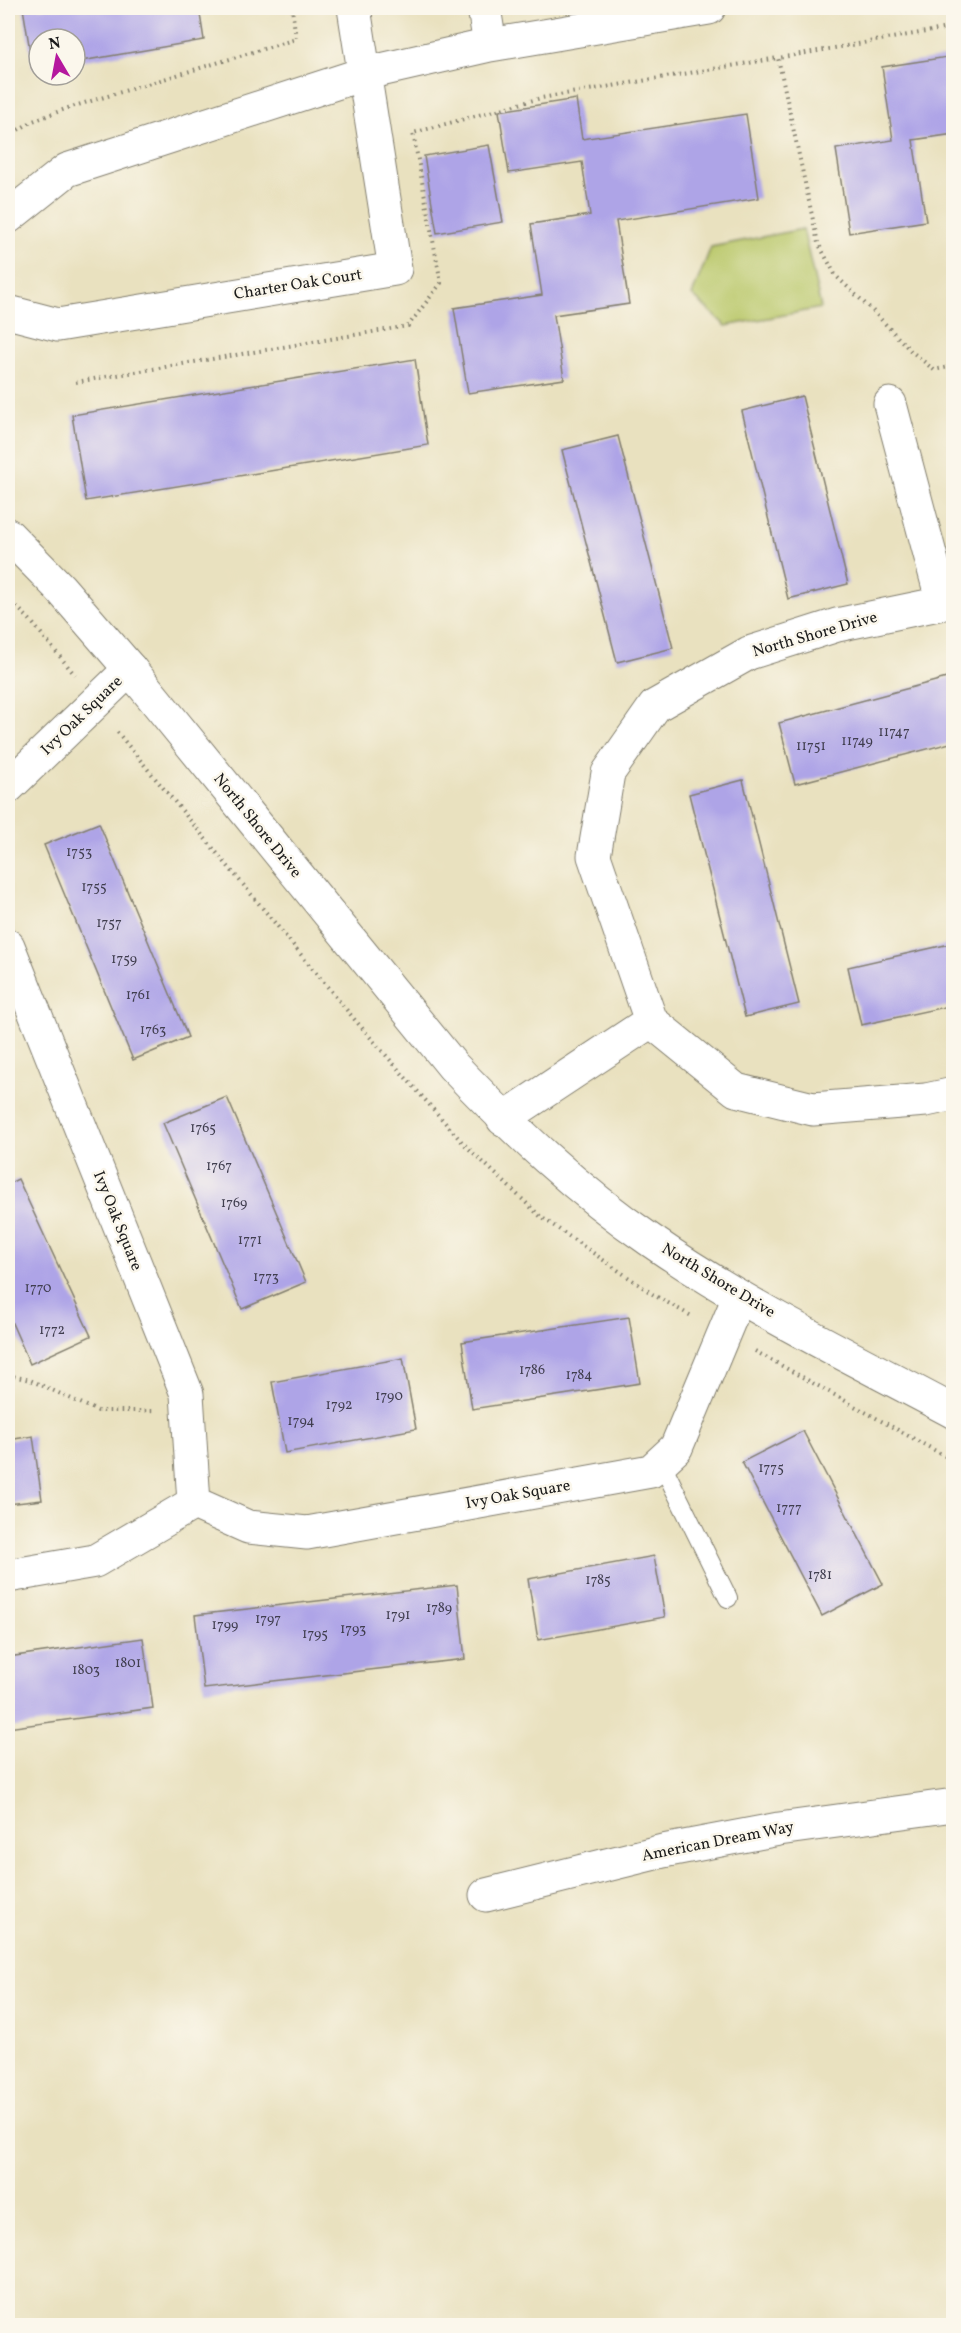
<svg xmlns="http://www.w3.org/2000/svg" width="961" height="2333" font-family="Vollkorn,serif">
<rect width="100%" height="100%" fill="#fbf7ec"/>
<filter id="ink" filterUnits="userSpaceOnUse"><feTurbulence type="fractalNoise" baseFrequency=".0167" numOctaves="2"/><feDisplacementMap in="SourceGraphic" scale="12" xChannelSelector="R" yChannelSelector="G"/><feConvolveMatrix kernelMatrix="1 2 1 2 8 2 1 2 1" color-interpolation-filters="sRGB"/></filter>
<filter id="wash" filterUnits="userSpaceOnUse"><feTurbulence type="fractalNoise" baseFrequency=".008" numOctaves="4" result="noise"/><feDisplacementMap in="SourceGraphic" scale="24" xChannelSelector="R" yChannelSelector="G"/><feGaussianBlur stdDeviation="1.35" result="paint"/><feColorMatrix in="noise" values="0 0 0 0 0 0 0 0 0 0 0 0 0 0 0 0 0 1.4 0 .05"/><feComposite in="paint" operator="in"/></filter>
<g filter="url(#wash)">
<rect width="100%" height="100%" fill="#e9e1bf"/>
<path fill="#bac86b" stroke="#6b7244" stroke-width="1.5" d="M803,229L821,308L726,326L692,295L711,247Z"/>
<g id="blocks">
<path fill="#aea4e7" d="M23,8H199L204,40L75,62V39H39V68L33,69Z
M954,56V134L913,140L926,221L849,233L836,149L893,140L882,67Z
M576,99L582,139L746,114L759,198L616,221L629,304L554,315L564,379L468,393L454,308L542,295L531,224L590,215L582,162L509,173L499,111Z
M489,145L503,222L437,233L424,156Z
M415,359L428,445L86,501L72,415Z
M802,396L848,584L788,599L742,411Z
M618,436L673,648L617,662L562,450Z
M954,676V742L795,784L779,723Z
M743,780L799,1004L745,1017L689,794Z
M99,823L188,1037L133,1060L44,845Z
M954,943V1005L861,1025L848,967Z
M227,1097L306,1282L242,1309L163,1123Z
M18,1179L91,1336L30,1364L8,1314V1184Z
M629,1317L640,1383L472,1409L462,1342Z
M403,1358L416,1429L285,1453L272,1382Z
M803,1431L883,1584L822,1616L742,1462Z
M33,1436L42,1500L8,1504V1440Z
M654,1556L665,1617L538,1640L528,1579Z
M457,1585L465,1659L204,1689L195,1615Z
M143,1638L153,1708L8,1728V1657Z"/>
</g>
</g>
<g filter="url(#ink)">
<use href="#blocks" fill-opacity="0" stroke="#827e6e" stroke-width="1.5"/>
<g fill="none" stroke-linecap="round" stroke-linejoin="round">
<g stroke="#827e6e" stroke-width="20">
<path id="service" d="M661,1462L728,1598"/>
</g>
<g stroke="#827e6e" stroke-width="35">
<path id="minor" d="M484,8L490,45
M8,217L67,170L363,74L490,45L709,8
M8,312L58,325L395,269L354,8
M890,404L943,603L837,625L749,653L655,706L608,773L594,856L651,1021L736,1090L813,1109L926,1100L954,1094
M8,787L130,669
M8,946L187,1394L194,1503
M503,1119L651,1021
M8,1576L95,1561L194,1503L248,1527L307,1533L651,1471L676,1448L739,1297
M486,1895L663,1851L779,1829L954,1805"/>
</g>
<g stroke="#827e6e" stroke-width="35">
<path id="tertiary" d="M8,535L60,588L130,669L453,1066C514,1130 577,1190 650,1240C745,1306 851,1357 954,1412"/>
</g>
<path stroke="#827e6e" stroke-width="4" stroke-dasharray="1.5 4.5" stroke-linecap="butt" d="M954,27L778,58L818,243L836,276L872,310L910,350L934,370L954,366
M8,136L33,121L68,108L296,39L292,8
M76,382L408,326L441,283L413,133L541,98L778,58
M8,598L30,620L75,675
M117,732L355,1020L463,1143L541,1217L654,1295L693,1317
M755,1351L954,1461
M8,1375L30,1380L98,1411H153"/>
<use href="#service" stroke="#fff" stroke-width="18"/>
<use href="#minor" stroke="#fff" stroke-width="33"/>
<use href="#tertiary" stroke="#fff" stroke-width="33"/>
</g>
</g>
<g text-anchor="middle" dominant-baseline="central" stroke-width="5" stroke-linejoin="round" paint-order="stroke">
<g font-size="14" fill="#403e4f">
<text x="894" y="732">11747</text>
<text x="857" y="741">11749</text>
<text x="811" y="746">11751</text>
<text x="79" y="852">1753</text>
<text x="94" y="887">1755</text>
<text x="109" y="923">1757</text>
<text x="124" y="959">1759</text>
<text x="138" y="995">1761</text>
<text x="153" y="1030">1763</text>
<text x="203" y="1128">1765</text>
<text x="219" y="1166">1767</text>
<text x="234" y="1203">1769</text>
<text x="250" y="1240">1771</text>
<text x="266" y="1277">1773</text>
<text x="38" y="1288">1770</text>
<text x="52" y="1330">1772</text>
<text x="532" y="1370">1786</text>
<text x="579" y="1375">1784</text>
<text x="389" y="1396">1790</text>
<text x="339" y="1405">1792</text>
<text x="301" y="1421">1794</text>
<text x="771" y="1468">1775</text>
<text x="789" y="1508">1777</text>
<text x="820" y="1575">1781</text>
<text x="598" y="1580">1785</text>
<text x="439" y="1608">1789</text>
<text x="398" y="1615">1791</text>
<text x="268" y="1619">1797</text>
<text x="225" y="1625">1799</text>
<text x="353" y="1629">1793</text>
<text x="315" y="1634">1795</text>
<text x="128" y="1663">1801</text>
<text x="86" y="1670">1803</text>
</g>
<g font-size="16" fill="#1c1c1c" stroke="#fbf7ec">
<text transform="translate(298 285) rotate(-9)">Charter Oak Court</text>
<text transform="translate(815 635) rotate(-16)">North Shore Drive</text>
<text transform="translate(82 716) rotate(-44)">Ivy Oak Square</text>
<text transform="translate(257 826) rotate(51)">North Shore Drive</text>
<text transform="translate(117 1221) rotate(68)">Ivy Oak Square</text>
<text transform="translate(718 1281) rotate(31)">North Shore Drive</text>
<text transform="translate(518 1495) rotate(-10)">Ivy Oak Square</text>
<text transform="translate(718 1842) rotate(-11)">American Dream Way</text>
</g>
</g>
<rect width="961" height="2333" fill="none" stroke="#fbf7ec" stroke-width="30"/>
<g transform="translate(57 57) rotate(350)"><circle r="28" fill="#fbf7ec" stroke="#a29f99" stroke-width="1.5"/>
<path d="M0-4.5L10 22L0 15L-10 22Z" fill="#b5179e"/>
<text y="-9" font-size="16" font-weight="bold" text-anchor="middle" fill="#1c1c1c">N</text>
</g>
</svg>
